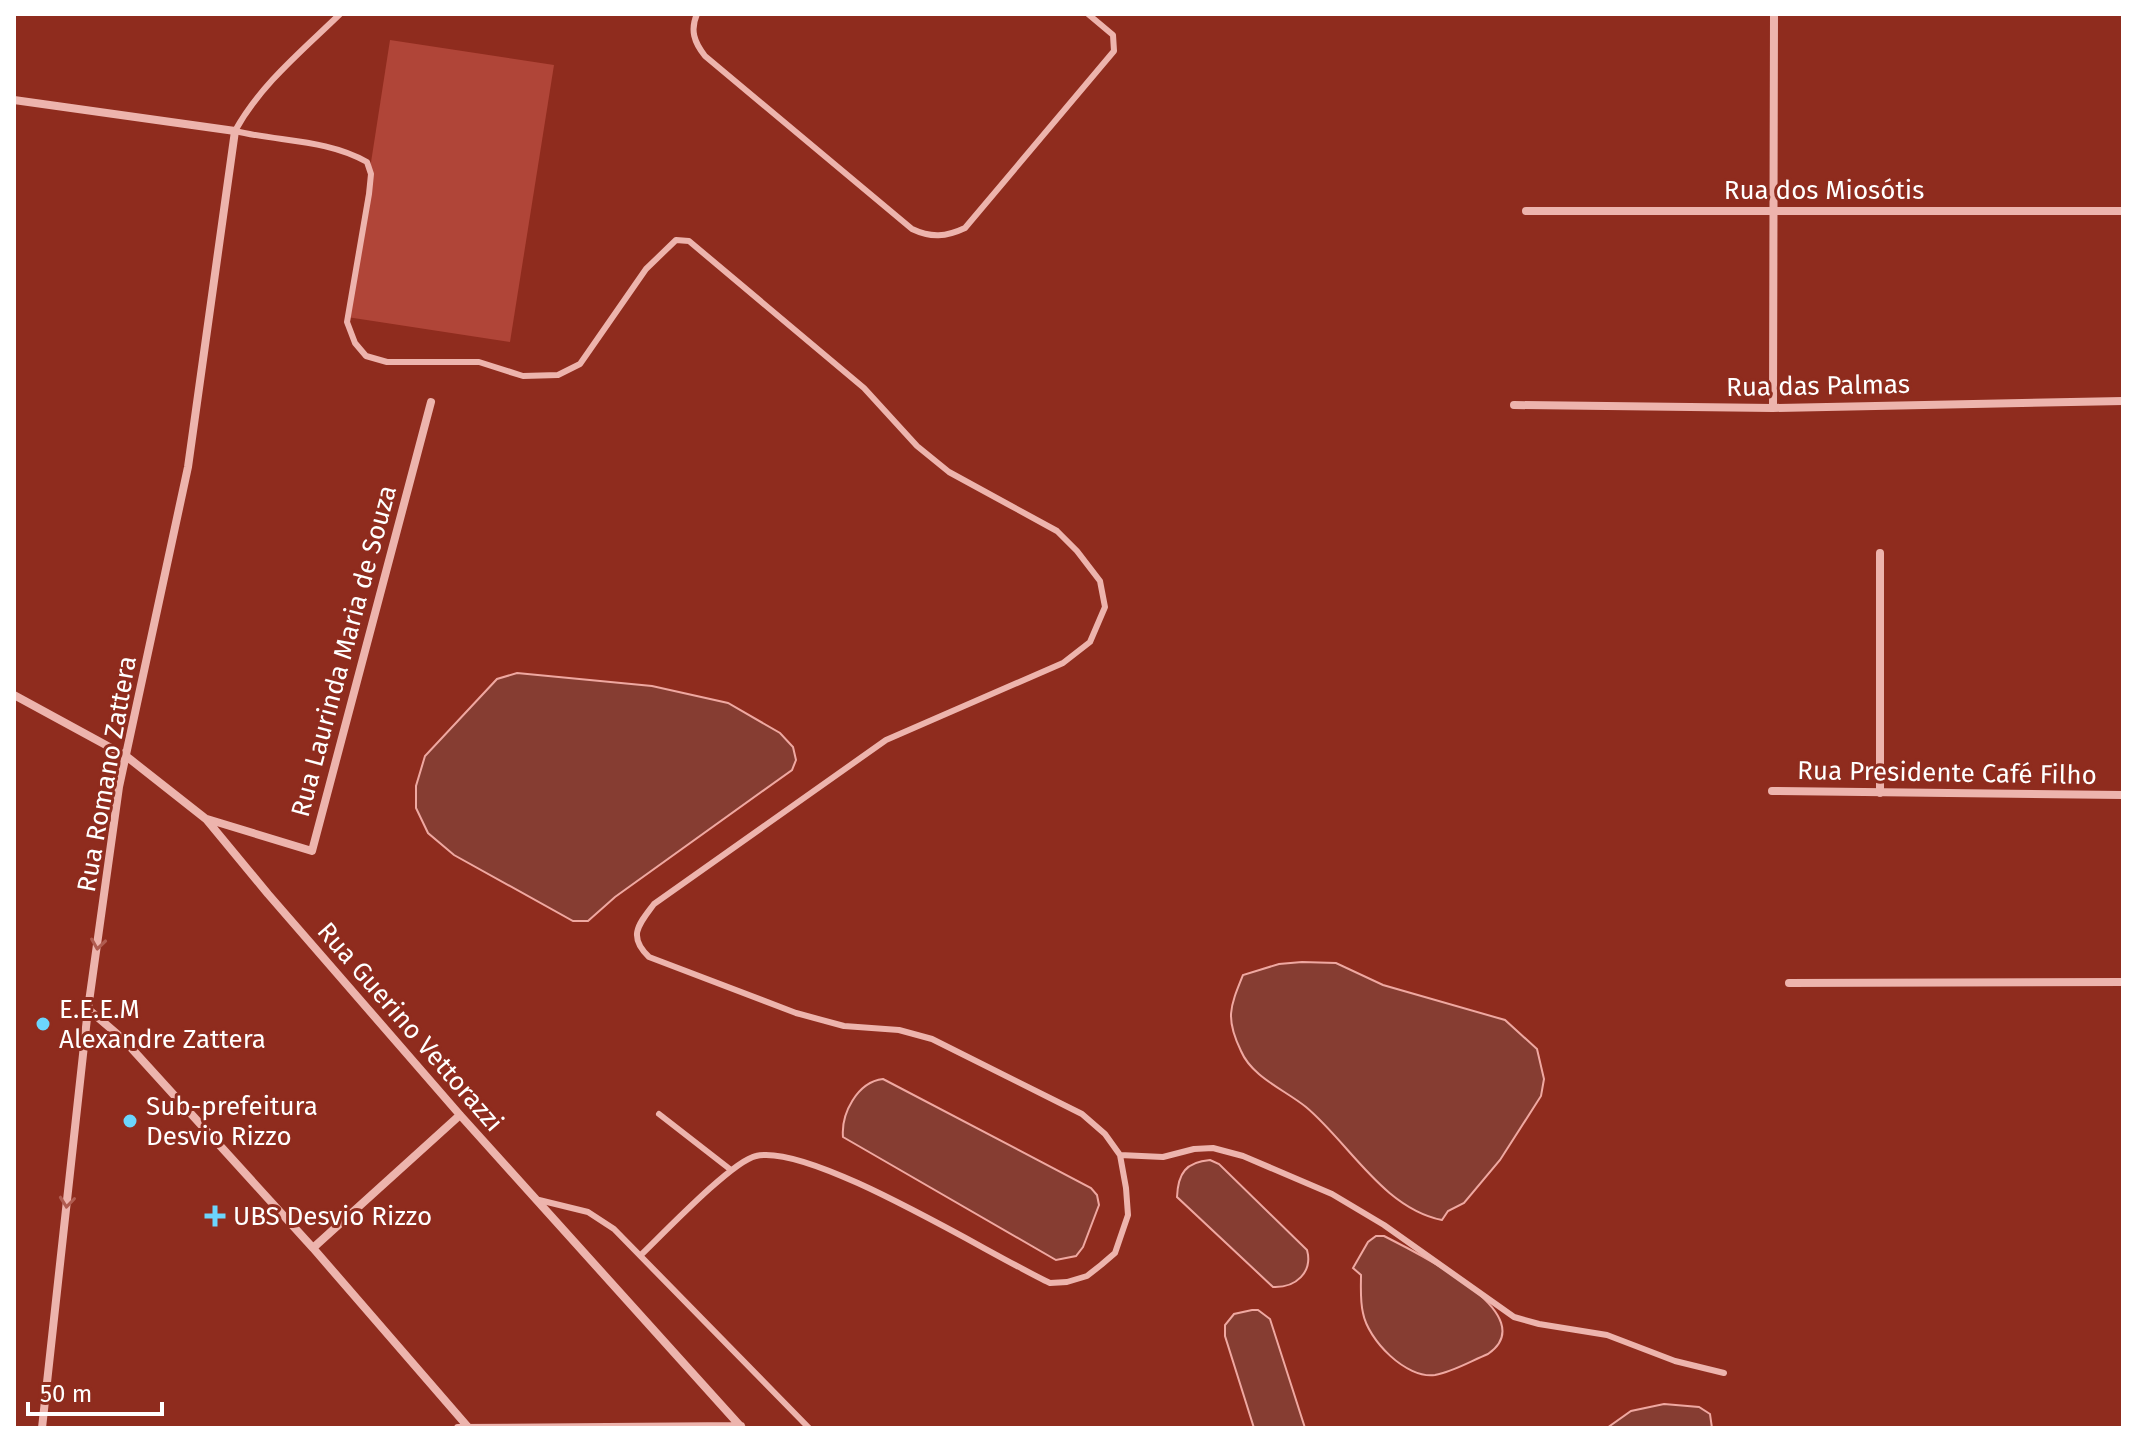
<svg xmlns="http://www.w3.org/2000/svg" width="2137" height="1442" font-family="'Fira Sans',sans-serif">
<rect width="100%" height="100%" fill="#8f2c1e"/>
<path fill="#b04538" d="M390,40L554,65L510,342L347,317Z"/>
<path fill="#863d32" stroke="#efa8a1" stroke-width="2" d="M517,673L652,686L728,703L780,733L793,747L796,760L792,770L615,897L588,921H573L454,855L428,833L416,808V786L425,756L497,679Z
M1302,962L1336,963L1383,985L1505,1020L1537,1049L1544,1079L1541,1096L1500,1160L1464,1203L1448,1211L1442,1220C1383,1208 1349,1143 1306,1107C1285,1090 1252,1077 1241,1051C1225,1018 1230,1007 1243,975L1279,964Z
M883,1079L1091,1188L1097,1195L1099,1205L1083,1247L1076,1256L1056,1260L843,1137C841,1114 857,1082 883,1079Z
M1210,1160L1219,1164L1307,1250C1313,1272 1296,1288 1273,1287L1177,1197C1178,1173 1186,1162 1210,1160Z
M1376,1236H1384C1413,1251 1546,1314 1488,1354C1471,1361 1453,1372 1435,1375C1406,1379 1368,1340 1363,1313C1360,1301 1361,1287 1361,1275L1353,1268L1368,1242Z
M1252,1310H1258L1270,1319L1305,1428H1254L1225,1336V1325L1234,1314Z
M1664,1404L1699,1407L1710,1414L1712,1428H1607L1631,1411Z"/>
<g fill="none" stroke-linecap="round" stroke-linejoin="round">
<path stroke="#edb4ad" stroke-width="6" d="M340,14C303,50 260,85 235,131C280,142 326,139 367,162L371,174L369,194L347,322L355,343L366,356L387,362H479L523,376L558,375L580,364L646,269L676,240L689,241L864,388L917,446L949,472L1057,531L1077,551L1100,581L1105,607L1090,642L1063,663L886,740L654,904C639,924 627,936 649,957L796,1013L844,1026L899,1030L932,1039L1082,1114L1105,1134L1120,1155L1126,1188L1128,1215L1115,1253L1101,1265L1087,1276L1067,1282L1050,1283C990,1255 812,1143 756,1156C732,1161 662,1235 641,1255
M697,14C690,30 694,42 705,56L912,229C931,238 946,237 965,228L1114,51L1113,35L1088,14
M659,1114L731,1170
M1120,1155L1163,1157L1194,1149L1213,1148L1243,1156L1332,1194L1384,1225L1514,1317L1539,1324L1607,1335L1675,1361L1724,1373
M539,1200L588,1212L614,1229L809,1428"/>
<path stroke="#edb4ad" stroke-width="8" d="M14,100L235,131L188,467L119,787L88,1009L42,1428
M1526,211H2123
M1514,405L1773,408L2123,401
M1773,408L1774,14
M1880,553V793
M14,695L126,756L206,819L268,894L460,1115L742,1428
M1772,791L2123,795
M207,819L312,851L431,402
M1789,983L2123,982
M88,1009L123,1039L313,1248L468,1427
M313,1248L460,1115
M458,1428L741,1426"/>
</g>
<defs><path id="oneway-chevron" d="M-2-3.5L2.5 0L-2 3.5" fill="none" stroke-width="1.6" stroke-linecap="round" stroke-linejoin="round" transform="scale(2)"/></defs>
<g stroke="#b05c50">
<use href="#oneway-chevron" transform="translate(98 944) rotate(98)"/>
<use href="#oneway-chevron" transform="translate(67 1202) rotate(96)"/>
</g>
<g fill="#6cd5fc" stroke="#8f2c1e" stroke-width="3">
<circle cx="43" cy="1024" r="8"/>
<circle cx="130" cy="1121" r="8"/>
<path d="M211 1204h8v8h8v8h-8v8h-8v-8h-8v-8h8z"/>
</g>
<g text-anchor="middle" dominant-baseline="central" stroke-width="6" stroke-linejoin="round" paint-order="stroke">
<g font-size="26" fill="#fff" stroke="#8f2c1e">
<text x="1824" y="190">Rua dos Miosótis</text>
<text transform="translate(1818 386) rotate(-1)">Rua das Palmas</text>
<text transform="translate(344 651) rotate(-75)">Rua Laurinda Maria de Souza</text>
<text transform="translate(1947 773) rotate(1)">Rua Presidente Café Filho</text>
<text transform="translate(107 774) rotate(-80)">Rua Romano Zattera</text>
<text transform="translate(410 1027) rotate(49)">Rua Guerino Vettorazzi</text>
</g>
<g font-size="26" fill="#fff" stroke="#8f2c1e" text-anchor="start">
<text x="59" y="1009">E.E.E.M<tspan x="59" dy="30">Alexandre Zattera</tspan></text>
<text x="146" y="1106">Sub-prefeitura<tspan x="146" dy="30">Desvio Rizzo</tspan></text>
<text x="233" y="1216">UBS Desvio Rizzo</text>
</g>
</g>
<rect width="2137" height="1442" fill="none" stroke="#ffffff" stroke-width="32"/>
<path d="M28 1402v12h134v-12" fill="none" stroke="#ffffff" stroke-width="4"/>
<text x="40" y="1402" font-size="24" fill="#ffffff" stroke="#8f2c1e" stroke-width="6" paint-order="stroke">50 m</text>
</svg>
